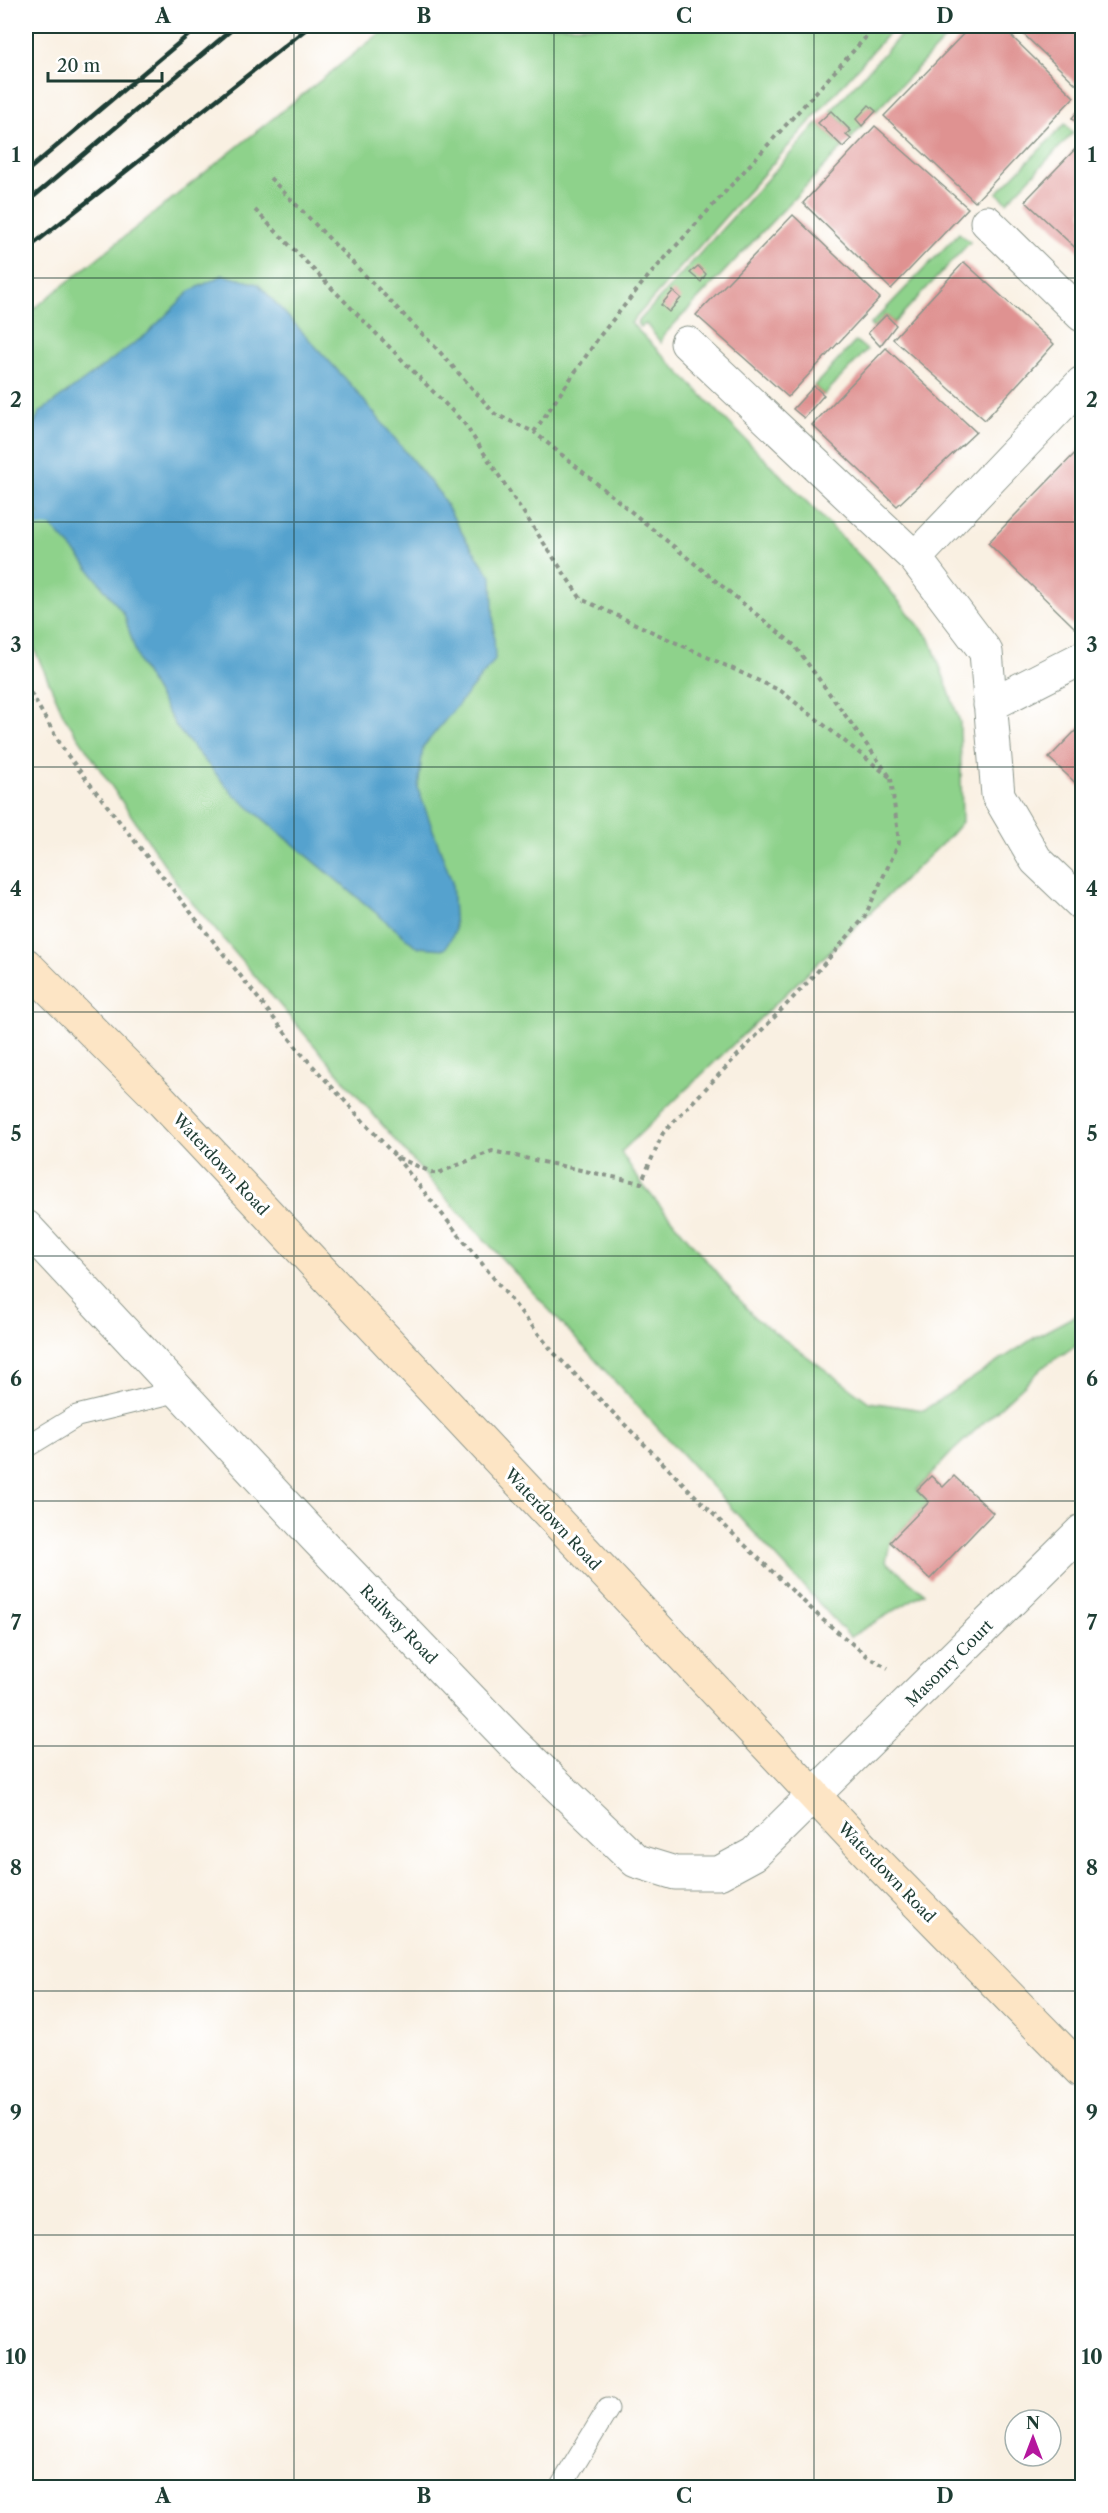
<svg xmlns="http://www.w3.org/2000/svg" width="1108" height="2513" font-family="'Libre Caslon Text',serif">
<rect width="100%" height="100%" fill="#fff"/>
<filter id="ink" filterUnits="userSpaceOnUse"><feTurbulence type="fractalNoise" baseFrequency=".0167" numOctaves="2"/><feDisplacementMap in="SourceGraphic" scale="12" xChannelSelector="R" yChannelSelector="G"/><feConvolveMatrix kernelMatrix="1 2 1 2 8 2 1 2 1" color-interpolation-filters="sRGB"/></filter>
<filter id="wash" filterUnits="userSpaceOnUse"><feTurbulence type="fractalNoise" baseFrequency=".008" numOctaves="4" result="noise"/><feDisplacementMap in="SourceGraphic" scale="24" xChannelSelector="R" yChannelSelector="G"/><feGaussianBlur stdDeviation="1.35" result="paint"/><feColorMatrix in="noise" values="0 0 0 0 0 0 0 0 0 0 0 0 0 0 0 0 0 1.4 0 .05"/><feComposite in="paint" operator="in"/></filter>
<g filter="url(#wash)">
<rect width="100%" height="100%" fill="#f9f0e2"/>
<path fill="#8ed28b" stroke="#568860" stroke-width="1.5" d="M389,26H895L631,323L868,564L930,639L960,722L962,822L949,837L621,1152L641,1183L754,1317L869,1402L924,1410L1037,1336L1082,1312V1342L1047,1364L952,1452L917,1490L929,1502L890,1542L886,1562L924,1593L850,1637L426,1176L183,892L64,716L26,630V315Z
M909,26H933L946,38L876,111L870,106L862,126L851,139L846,135L851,131L831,111Z
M818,123L843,147L663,336L661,343L646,324L640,327L637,323Z
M1065,124L1073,133L1007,202L997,193Z
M959,233L970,242L894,323L886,315L873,328L870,325Z
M856,341L867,350L824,395L814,386Z"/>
<path fill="#55a2ce" stroke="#3a7081" stroke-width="1.5" d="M223,275L258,284L352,386L440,494L465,538L492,578L495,660L423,747L418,789L452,882L455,931L445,949L417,947L232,793L177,728L139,663L124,614L78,555L35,509L26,501V444L39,413L147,334L190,291Z"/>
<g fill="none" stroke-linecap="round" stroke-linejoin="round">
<path stroke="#55a2ce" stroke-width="12" d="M26,523L60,518"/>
</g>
<g id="blocks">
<path fill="#df9291" d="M937,26H956L947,35Z
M971,26H1001L1074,97L975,202L884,116Z
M1015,26H1082V86L1080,88Z
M869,105L876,111L862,126L856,119Z
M1082,106V128L1072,118Z
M831,111L851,131L846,135L851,139L843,147L818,123Z
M875,126L968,208L891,289L803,203Z
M1082,142V254L1025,201Z
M793,215L880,298L788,397L696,315Z
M964,262L1054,344L985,420L893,339Z
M698,266L706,274L701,282L690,273Z
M673,291L681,298L669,312L661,305Z
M886,315L896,325L880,346L868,333Z
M886,348L976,432L897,506L812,425Z
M814,386L824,395L804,418L793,409Z
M1082,446V620L1075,628L988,543Z
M1082,724V789L1049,758Z
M931,1476L943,1487L954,1476L993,1513L930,1579L890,1542L929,1502L917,1490Z"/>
</g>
</g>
<g filter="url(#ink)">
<use href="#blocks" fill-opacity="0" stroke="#8c968b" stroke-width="1.5"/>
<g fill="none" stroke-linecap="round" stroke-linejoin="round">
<g stroke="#8c968b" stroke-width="23">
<path id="service" d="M26,1447L77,1416L179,1391
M560,2488L608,2409"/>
</g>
<g stroke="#8c968b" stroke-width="35">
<path id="minor" d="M987,222L1082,315
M687,343L915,558L986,652L998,795L1036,860L1082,904
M915,558L1082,383
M990,705L1082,658
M26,1227L314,1536L512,1742L636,1861L675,1873H719L754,1854L1082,1531"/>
</g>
<g stroke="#8c968b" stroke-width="35">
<path id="secondary" d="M26,965L161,1100L869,1854L1082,2071"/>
</g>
<path stroke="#8c968b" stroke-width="4" stroke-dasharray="4.5 4.5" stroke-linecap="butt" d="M270,178L438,350L495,414L534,432L599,337L645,280L876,26
M255,210L464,423L581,599L781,691L891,778L794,645L534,432
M26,685L65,752L301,1053L396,1157L436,1174L492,1151L641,1183L663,1133L809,981L864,918L899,843L891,778
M396,1157L554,1353L728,1529L823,1620L867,1656L888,1668"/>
<use href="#service" stroke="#fff" stroke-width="21"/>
<use href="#minor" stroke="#fff" stroke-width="33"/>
<use href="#secondary" stroke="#fde5c5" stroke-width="33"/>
<path stroke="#1f3d34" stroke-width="4.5" d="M26,172L199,26
M26,203L236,26
M26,250L310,26"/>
</g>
</g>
<path fill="none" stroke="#1f3d34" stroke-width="1.5" stroke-opacity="0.55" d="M294,26V2488M554,26V2488M814,26V2488M26,278H1082M26,522H1082M26,767H1082M26,1012H1082M26,1256H1082M26,1501H1082M26,1746H1082M26,1991H1082M26,2235H1082"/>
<g text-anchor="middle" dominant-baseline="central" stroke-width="6" stroke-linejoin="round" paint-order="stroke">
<g font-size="16" fill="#1f3d34" stroke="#fff">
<text transform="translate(221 1164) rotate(47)">Waterdown Road</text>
<text transform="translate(553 1519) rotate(47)">Waterdown Road</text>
<text transform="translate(399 1624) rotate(46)">Railway Road</text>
<text transform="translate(949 1663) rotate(-45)">Masonry Court</text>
<text transform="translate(887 1872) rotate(46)">Waterdown Road</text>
</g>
</g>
<rect width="1108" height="2513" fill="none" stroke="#fff" stroke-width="66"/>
<g transform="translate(1033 2438)"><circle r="28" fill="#ffffff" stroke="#a5b1ae" stroke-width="1.5"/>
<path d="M0-4.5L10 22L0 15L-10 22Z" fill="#b5179e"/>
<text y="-9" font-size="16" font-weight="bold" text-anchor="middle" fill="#1f3d34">N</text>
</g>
<path d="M48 72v9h114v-9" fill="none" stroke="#1f3d34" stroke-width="3"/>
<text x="57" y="72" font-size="18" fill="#1f3d34" stroke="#ffffff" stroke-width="4.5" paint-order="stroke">20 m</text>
<rect x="33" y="33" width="1042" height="2447" fill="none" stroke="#1f3d34" stroke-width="2"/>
<g font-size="20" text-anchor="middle" font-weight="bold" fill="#1f3d34">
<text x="163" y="23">A</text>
<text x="424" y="23">B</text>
<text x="684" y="23">C</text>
<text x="945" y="23">D</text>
<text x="16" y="162">1</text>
<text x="1092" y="162">1</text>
<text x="16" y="407">2</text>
<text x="1092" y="407">2</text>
<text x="16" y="652">3</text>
<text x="1092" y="652">3</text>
<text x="16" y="896">4</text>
<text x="1092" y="896">4</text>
<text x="16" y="1141">5</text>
<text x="1092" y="1141">5</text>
<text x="16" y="1386">6</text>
<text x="1092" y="1386">6</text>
<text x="16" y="1630">7</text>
<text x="1092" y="1630">7</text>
<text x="16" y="1875">8</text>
<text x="1092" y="1875">8</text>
<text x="16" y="2120">9</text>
<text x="1092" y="2120">9</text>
<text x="16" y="2364">10</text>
<text x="1092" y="2364">10</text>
<text x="163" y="2503">A</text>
<text x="424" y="2503">B</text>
<text x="684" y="2503">C</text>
<text x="945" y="2503">D</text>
</g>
</svg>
